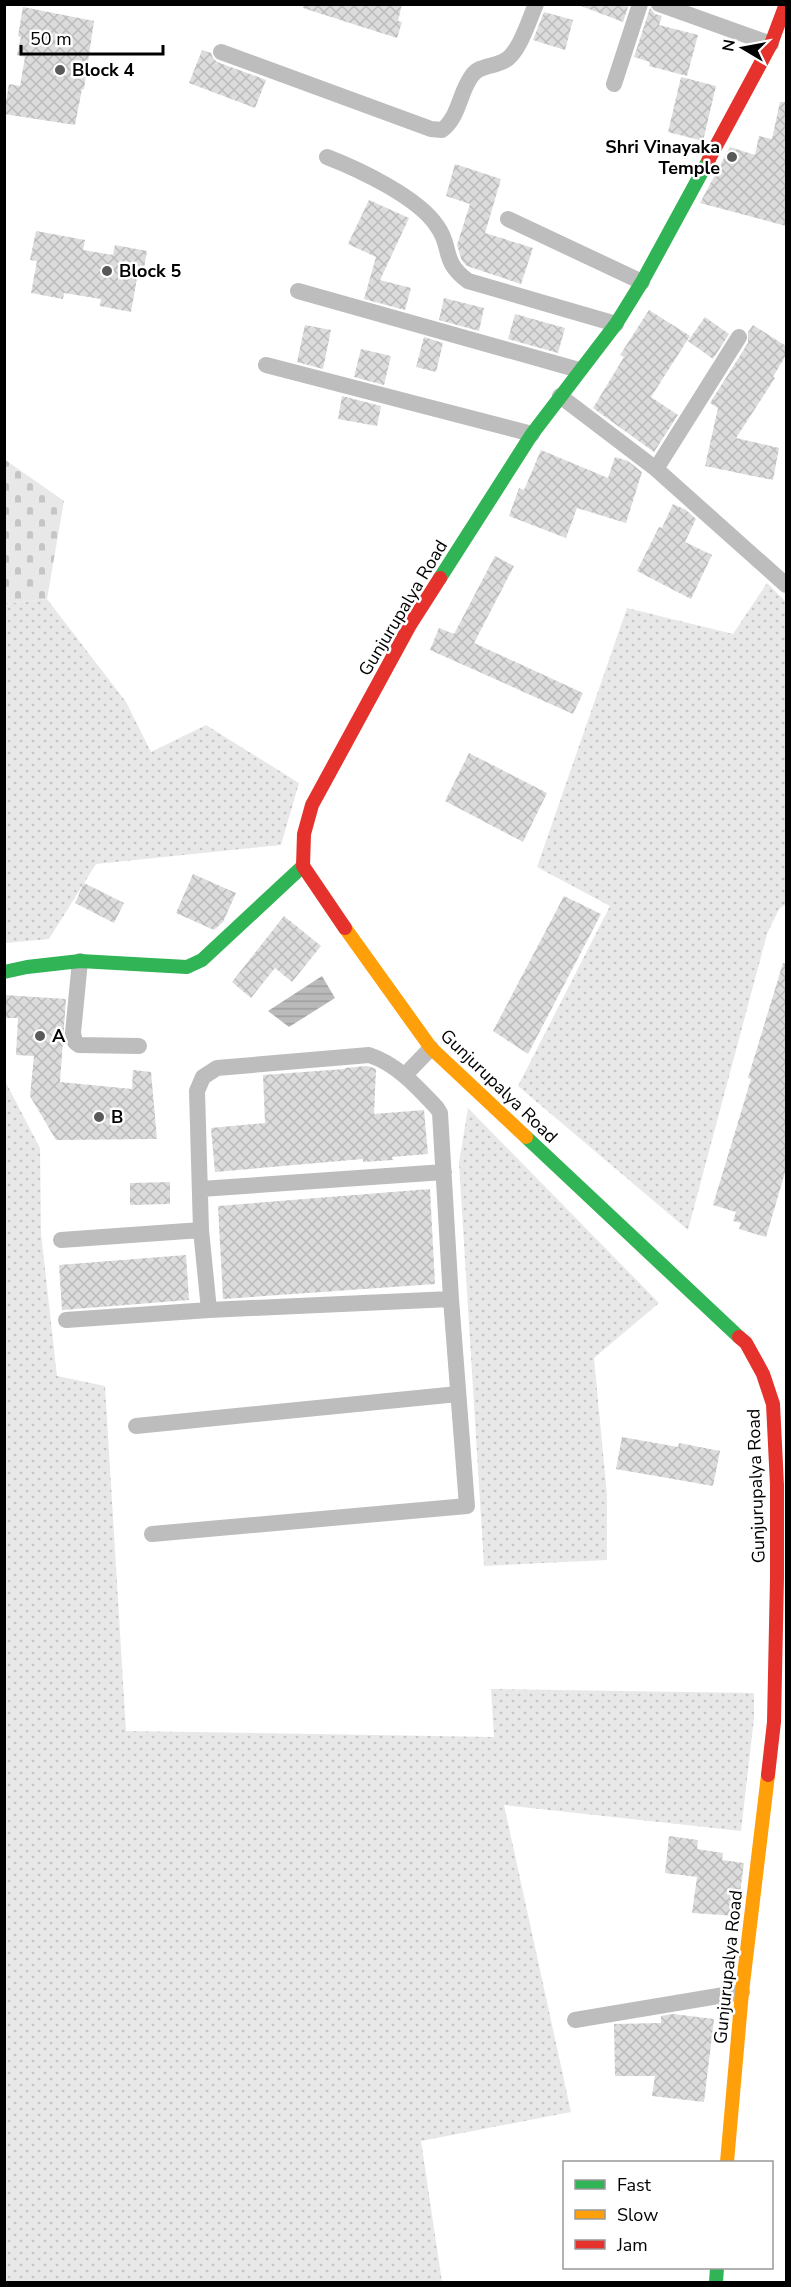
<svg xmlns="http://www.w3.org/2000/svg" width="791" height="2287" font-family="'Nunito Sans',sans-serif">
<defs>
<pattern id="grass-dots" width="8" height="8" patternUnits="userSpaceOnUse" patternTransform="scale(1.5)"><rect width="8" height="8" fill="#e8e8e8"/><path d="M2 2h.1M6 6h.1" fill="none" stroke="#c5c5c5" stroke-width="1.8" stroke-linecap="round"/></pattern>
<pattern id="cemetery-stones" width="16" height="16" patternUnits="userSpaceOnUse" patternTransform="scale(1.5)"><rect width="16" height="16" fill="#e8e8e8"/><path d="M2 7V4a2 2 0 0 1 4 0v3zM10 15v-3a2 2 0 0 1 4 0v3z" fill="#c5c5c5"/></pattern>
<pattern id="water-rules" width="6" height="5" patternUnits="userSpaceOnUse" patternTransform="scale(1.5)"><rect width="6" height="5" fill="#bababa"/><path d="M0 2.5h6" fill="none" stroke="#9e9e9e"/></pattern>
<pattern id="building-cross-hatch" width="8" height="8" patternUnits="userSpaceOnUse" patternTransform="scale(1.5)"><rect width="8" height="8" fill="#dcdcdc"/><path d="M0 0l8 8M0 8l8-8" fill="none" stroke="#bbb"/></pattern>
</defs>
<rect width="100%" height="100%" fill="#fff"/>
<path fill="url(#grass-dots)" d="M767,583L786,602V904L779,909L767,934L688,1230L518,1086L610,906L537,867L627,608L733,634Z
M47,599L126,702L151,752L206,725L299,783L281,845L96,864L49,939L5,943L4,604Z
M4,1079L40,1148L41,1233L57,1376L105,1386L126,1731L494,1737L491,1689L754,1693V1719L741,1831L504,1805L571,2112L421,2141L442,2282H5Z
M468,1108L659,1303L594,1358L607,1495V1560L484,1566L459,1163Z"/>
<path fill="url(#cemetery-stones)" d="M4,459L64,501L47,599L5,604Z"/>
<path fill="url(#water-rules)" d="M322,976L335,998L289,1027L268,1011Z"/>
<path fill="url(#building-cross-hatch)" d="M304,4H402L398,21L402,22L397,38L303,8Z
M581,4H629L623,22L581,6Z
M23,7L94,21L84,89H82L75,125L4,114L9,84L20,86L25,57L17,55L21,37L18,36Z
M650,8L655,14L662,16L659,25L698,35L687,76L649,66L650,62L634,57Z
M544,12L573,20L565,50L533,40Z
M202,50L211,53L213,58L217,62L266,80L255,108L189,83Z
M681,77L716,86L703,141L668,132Z
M780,102H786V226L700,203L730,147L755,155L759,136L772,139Z
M455,164L501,179L485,233L533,248L521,284L467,266L462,261L457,245L470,204L446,196Z
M369,200L409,218L380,280L411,288L405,310L364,299L376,257L348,244Z
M36,231L85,240L83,250L113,255L115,245L147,251L142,279L137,278L131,312L100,306L101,299L64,293L63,299L31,293L37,261L30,260Z
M444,298L484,308L479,331L439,320Z
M649,310L690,336L651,397L678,415L654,452L593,408L624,357L620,355Z
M515,314L565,328L558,353L508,339Z
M705,317L729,334L713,359L688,341Z
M305,325L331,330L323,369L297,362Z
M753,325L786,346V355L773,377L775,378L736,438L779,448L773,480L705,466L718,408L710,403L748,343V332Z
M424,337L443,343L436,372L416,367Z
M361,349L391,356L384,385L354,377Z
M342,396L381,406L377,426L338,419Z
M541,450L608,478L615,457L628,461L642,472L626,523L577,508L566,538L509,516L519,488L524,490Z
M673,504L686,510L696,519L685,542L712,555L691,599L637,571L659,527L662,528Z
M495,556L514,566L474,643L583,693L573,714L430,650L439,628L454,634Z
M469,753L547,793L523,842L445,801Z
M193,874L236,893L223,922L214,930L176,913Z
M84,883L124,903L114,923L75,903Z
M564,896L601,914L528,1054L493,1031Z
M284,916L321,946L292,982L275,968L251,998L232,982Z
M783,963L786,964V1169L766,1237L739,1229L741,1223L733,1221L736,1212L713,1205L751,1079L748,1078Z
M4,995L66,999L60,1082L132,1089L133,1070L151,1072L157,1139L56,1140L30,1096L34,1056L16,1055L18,1018H4Z
M367,1066L376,1069L374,1114L424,1110L428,1154L392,1157L393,1160L363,1162V1159L215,1172L211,1128L265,1123L263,1075L345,1069V1068Z
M170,1182V1204L130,1205V1183Z
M430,1189L435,1284L223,1299L218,1206Z
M186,1255L189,1300L62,1310L59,1265Z
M622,1437L678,1447L679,1443L720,1451L713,1486L616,1469Z
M669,1836L698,1840L697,1849L723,1853L722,1860L744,1863L737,1916L692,1913L697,1877L665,1873Z
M673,2014L714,2019L704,2102L652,2096L655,2076H615L614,2024L661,2023V2016Z"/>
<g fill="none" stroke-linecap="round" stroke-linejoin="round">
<path stroke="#bdbdbd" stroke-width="16" d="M659,4L771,44
M221,52L431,129L442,130C459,117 459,94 471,77C478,65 493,67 504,61C519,54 529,20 536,4
M614,84L640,4
M327,157C358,169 418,197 437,226C453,248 440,260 468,281L616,324
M508,219L642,282
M298,291L579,370
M266,365L532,434
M560,396L656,469L786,585
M656,469L739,337
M80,961L73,1033L75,1042L79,1045L139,1046
M405,1075L431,1048
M201,1189L444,1172
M61,1240L201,1230
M66,1320L209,1310L451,1299
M136,1426L458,1394
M152,1534L467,1506L451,1299L440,1113L437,1108C417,1087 397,1064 369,1055L217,1068L203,1077L197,1091L201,1230L209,1310
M575,2020L742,1992"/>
<path stroke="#30b455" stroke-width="14" d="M440,578L532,434L616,324L642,282L709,159
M4,972L27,967L80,961L187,967L202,960L303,866
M526,1137L739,1337
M716,2282L717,2268"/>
<path stroke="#ff9f0a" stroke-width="14" d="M345,928L431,1048L526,1137
M727,2162L742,1992L768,1775"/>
<path stroke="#e5322d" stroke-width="14" d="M709,159L771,44L786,4
M345,928L303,866L304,834L312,805L410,625L440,578
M739,1337L746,1343L763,1374L773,1404L777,1485V1578L774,1722L768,1775"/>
</g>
<g fill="#595959" stroke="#fff" stroke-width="2">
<circle cx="60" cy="70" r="6"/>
<circle cx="732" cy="157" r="6"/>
<circle cx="107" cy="271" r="6"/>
<circle cx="40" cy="1036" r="6"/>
<circle cx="99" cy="1117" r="6"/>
</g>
<g text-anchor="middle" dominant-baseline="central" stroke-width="5" stroke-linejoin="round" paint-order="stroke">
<g font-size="18" font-weight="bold" fill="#000" stroke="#fff" text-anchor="start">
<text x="72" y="70">Block 4</text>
<text x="720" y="147" text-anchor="end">Shri Vinayaka<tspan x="720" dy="21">Temple</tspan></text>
<text x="119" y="271">Block 5</text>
<text x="52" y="1036">A</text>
<text x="111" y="1117">B</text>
</g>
<g font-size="18" fill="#000" stroke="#fff">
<text transform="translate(403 608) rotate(-59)">Gunjurupalya Road</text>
<text transform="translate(499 1086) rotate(44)">Gunjurupalya Road</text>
<text transform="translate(756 1486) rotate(-92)">Gunjurupalya Road</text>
<text transform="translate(728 1967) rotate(-84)">Gunjurupalya Road</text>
</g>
</g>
<rect width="791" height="2287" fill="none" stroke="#000000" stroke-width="12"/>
<rect x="563" y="2161" width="210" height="108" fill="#ffffff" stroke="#999999" stroke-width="1.5"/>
<rect x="575" y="2180" width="30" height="9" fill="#30b455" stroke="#999999" stroke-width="1.5"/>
<text x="617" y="2191" font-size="18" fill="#000000">Fast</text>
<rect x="575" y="2210" width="30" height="9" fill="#ff9f0a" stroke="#999999" stroke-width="1.5"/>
<text x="617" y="2221" font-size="18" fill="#000000">Slow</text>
<rect x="575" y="2240" width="30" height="9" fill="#e5322d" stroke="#999999" stroke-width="1.5"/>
<text x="617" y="2251" font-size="18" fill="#000000">Jam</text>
<g transform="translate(743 48) rotate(280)" stroke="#ffffff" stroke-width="4.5" paint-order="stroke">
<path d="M0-4.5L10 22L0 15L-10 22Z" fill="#000000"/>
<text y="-9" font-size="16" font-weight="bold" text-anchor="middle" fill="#000000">N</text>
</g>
<path d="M21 45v9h142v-9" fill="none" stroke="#000000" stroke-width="3"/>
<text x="30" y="45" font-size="18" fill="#000000" stroke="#ffffff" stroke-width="4.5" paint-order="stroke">50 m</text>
</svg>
